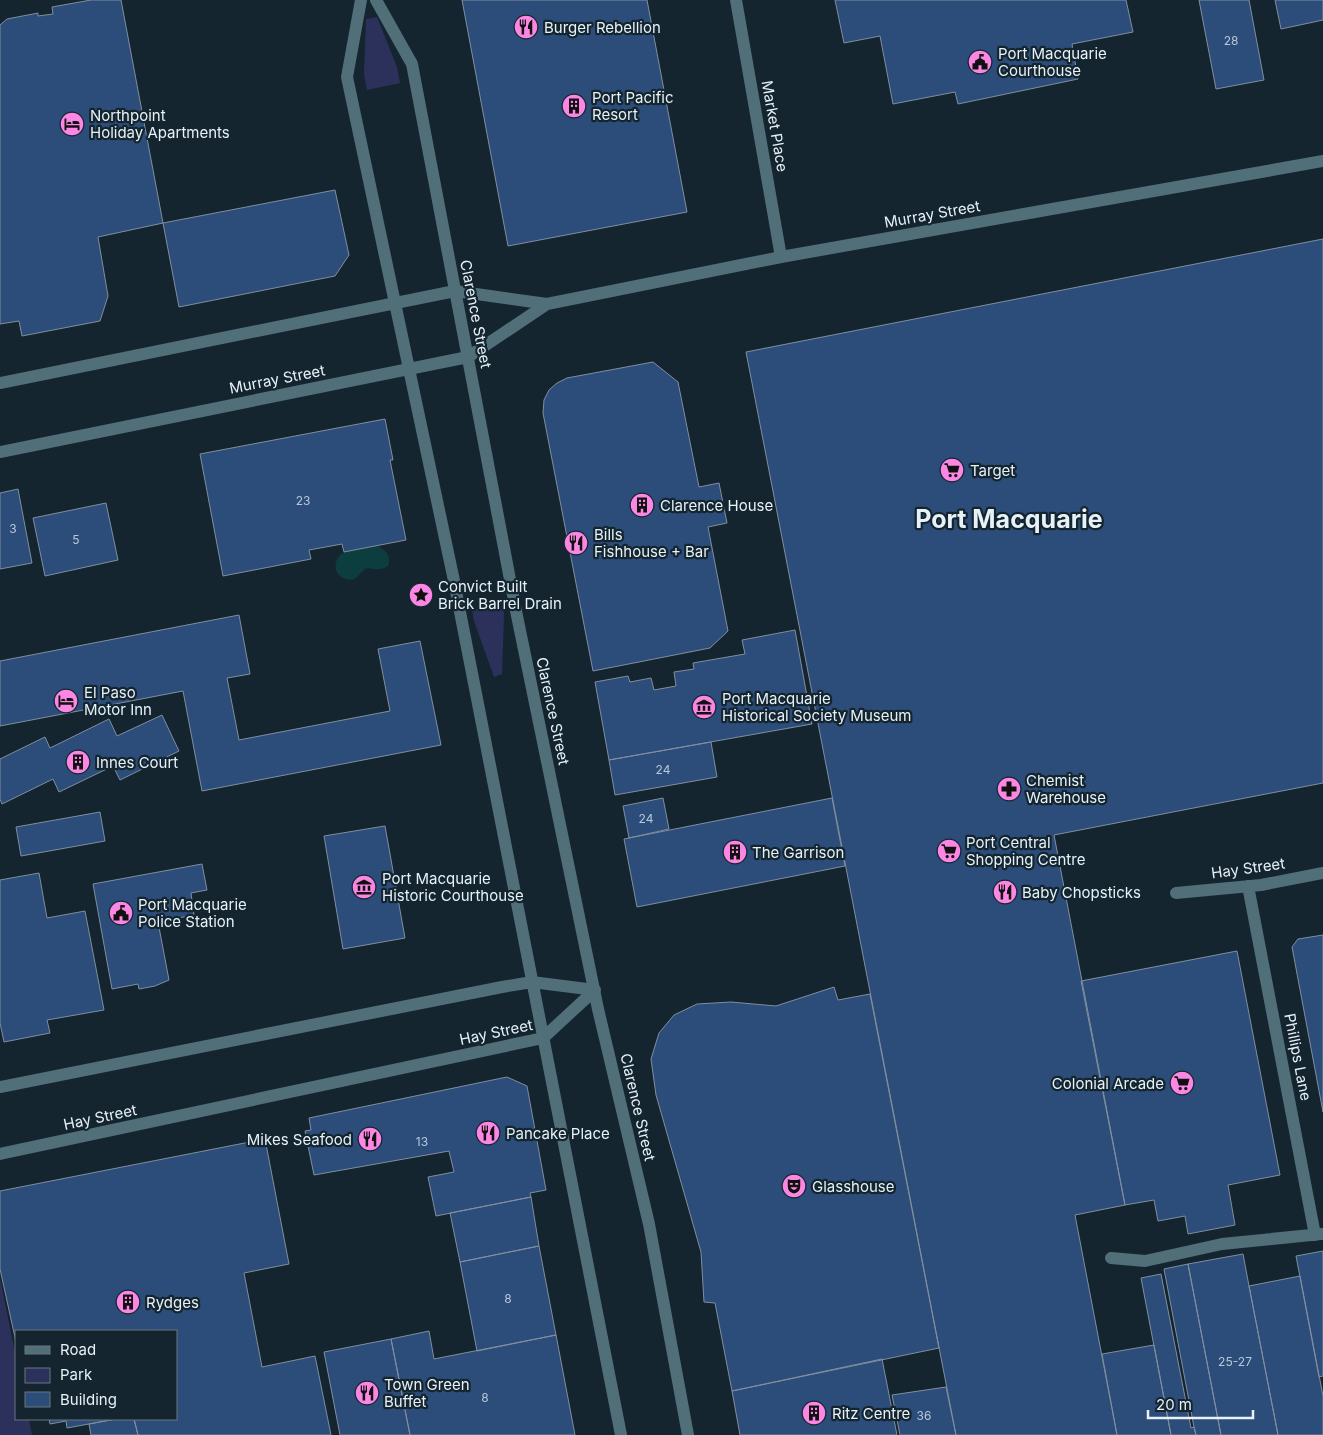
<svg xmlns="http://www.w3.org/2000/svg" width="1323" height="1435" font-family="Inter,sans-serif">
<rect width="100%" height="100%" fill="#14252f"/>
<path fill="#2c315c" d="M377,17L397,67L400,83L367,90L364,75L366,19Z
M503,604L504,614L502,674L494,677L474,621L472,610Z
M0,1278L16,1358V1419H29L32,1435H0Z"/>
<path fill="#0c3e3f" d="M377,546C386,550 392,556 388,566C378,573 370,566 365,569C359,573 356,583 346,579C332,575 333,558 344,552Z"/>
<path fill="#2c4d79" stroke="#818e9f" d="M91,0H121L163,223L98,237L108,296L100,321L22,336L19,321L0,324V25L7,19L38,13V16L53,14L52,7Z
M462,0H647L687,212L508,246Z
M835,0H1126L1133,32L1072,44L1078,79L958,104L955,92L893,104L880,36L844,43Z
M1199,0H1249L1264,80L1216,89Z
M1275,0H1323V20L1281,29Z
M335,190L349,255L335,276L179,307L163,223Z
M1323,239V783L1054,835L1125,1205L1075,1215L1117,1435H956L746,352Z
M653,362L678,382L699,487L719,483L727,523L708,527L728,631L710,648L593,671L543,413L544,400L549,390L557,383L567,378Z
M385,419L393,460H390L406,540L344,552L342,544L309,550L311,559L223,576L200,454Z
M18,489L32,563L0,569V493Z
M106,503L118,560L45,576L33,518Z
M239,615L250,674L227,678L239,740L390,711L378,649L420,641L441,745L202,791L183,691L0,726V661Z
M795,630L812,724L609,760L595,682L628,676L630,682L651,678L654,690L676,686L674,672L694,669L693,663L745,654L742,640Z
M162,715L179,751L120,780L113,766L59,792L53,779L2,804L0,799V759L45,737L50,748L109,719L117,736Z
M711,742L717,777L615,795L609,760Z
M663,798L669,829L629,838L623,806Z
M832,798L845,866L637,907L624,839Z
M100,812L105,841L21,856L16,827Z
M385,826L405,938L343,949L324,836Z
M202,864L207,890L191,893L194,915L158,922L169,980L155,986L139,989L138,984L112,989L93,884Z
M39,873L47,918L85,911L104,1010L47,1020L50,1033L4,1042L0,1023V880Z
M1323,935V1112L1292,947L1298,939Z
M1237,951L1280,1175L1228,1185L1235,1225L1188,1234L1185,1216L1158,1221L1154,1200L1125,1205L1081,981Z
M834,987L838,1000L870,994L939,1348L732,1391L715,1303L704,1302L701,1252L656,1095L651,1059L659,1033L674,1015L697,1004L731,1002L776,1006Z
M507,1077L527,1086L546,1190L530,1193L531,1197L436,1216L428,1177L454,1172L449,1151L314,1175L305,1131L311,1130L309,1118Z
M265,1139L289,1264L244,1273L262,1367L315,1356L331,1435H138L134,1419H176V1331H16V1342L0,1269V1191Z
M531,1197L539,1246L460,1262L450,1213Z
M539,1246L556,1335L477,1351L460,1262Z
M1323,1251V1376L1319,1377L1296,1256Z
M1243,1254L1249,1286L1278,1435H1221L1188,1264Z
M1188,1264L1221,1435H1196L1194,1427L1164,1269Z
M1161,1274L1191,1428L1194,1427L1196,1435H1171L1141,1278Z
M1300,1276L1323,1396V1435H1278L1249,1286Z
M429,1331L434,1359L556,1335L575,1435H410L391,1339Z
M391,1339L410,1435H340L324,1352Z
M1154,1345L1171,1435H1117L1102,1354Z
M882,1359L897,1435H740L732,1391Z
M946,1387L956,1435H900L892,1395Z
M49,1419H116L67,1428L66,1421L50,1424Z
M116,1419H134L138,1435H91L89,1424Z"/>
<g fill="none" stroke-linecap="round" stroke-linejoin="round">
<path stroke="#506f78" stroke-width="12" d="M361,0L347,77L453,576L621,1435
M376,0L412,64L516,611L598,1009L649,1224L688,1435
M736,0L781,257
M0,383L455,291L547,304L781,257L1323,161
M0,452L468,357L547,304
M1248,886L1315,1235
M1176,893L1261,885L1323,873
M0,1087L502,987L532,982L595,990
M0,1154L543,1038L595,990
M1111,1258L1145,1261L1222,1244L1321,1234"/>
</g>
<defs>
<g id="restaurant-disc" transform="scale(1.25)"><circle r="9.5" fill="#fc86e4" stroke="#14252f"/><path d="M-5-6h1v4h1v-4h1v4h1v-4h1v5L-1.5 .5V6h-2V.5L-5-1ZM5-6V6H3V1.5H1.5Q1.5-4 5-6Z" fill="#111"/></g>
<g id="civic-disc" transform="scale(1.25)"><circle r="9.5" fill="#fc86e4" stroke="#14252f"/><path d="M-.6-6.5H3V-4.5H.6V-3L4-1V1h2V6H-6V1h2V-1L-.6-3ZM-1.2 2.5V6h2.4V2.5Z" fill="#111"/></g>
<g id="building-disc" transform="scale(1.25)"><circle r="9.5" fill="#fc86e4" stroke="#14252f"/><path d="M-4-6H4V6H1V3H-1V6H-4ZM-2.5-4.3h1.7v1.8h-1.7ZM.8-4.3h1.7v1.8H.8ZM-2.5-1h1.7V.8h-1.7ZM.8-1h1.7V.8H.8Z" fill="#111"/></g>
<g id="hotel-disc" transform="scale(1.25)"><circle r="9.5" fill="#fc86e4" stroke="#14252f"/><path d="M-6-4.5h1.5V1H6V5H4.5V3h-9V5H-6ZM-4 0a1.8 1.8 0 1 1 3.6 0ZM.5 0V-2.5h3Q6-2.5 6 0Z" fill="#111"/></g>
<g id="supermarket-disc" transform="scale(1.25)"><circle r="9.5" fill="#fc86e4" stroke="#14252f"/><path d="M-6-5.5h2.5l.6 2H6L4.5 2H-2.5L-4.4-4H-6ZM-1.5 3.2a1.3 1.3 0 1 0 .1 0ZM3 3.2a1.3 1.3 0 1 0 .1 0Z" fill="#111"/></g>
<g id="sight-disc" transform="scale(1.25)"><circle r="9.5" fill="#fc86e4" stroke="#14252f"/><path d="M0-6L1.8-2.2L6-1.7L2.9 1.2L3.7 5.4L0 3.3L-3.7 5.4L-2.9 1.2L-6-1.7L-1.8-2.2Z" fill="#111"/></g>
<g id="museum-disc" transform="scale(1.25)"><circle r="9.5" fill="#fc86e4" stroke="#14252f"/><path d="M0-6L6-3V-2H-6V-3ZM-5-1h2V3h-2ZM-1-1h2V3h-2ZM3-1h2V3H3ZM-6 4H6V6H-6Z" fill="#111"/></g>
<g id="pharmacy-disc" transform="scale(1.25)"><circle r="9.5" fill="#fc86e4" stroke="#14252f"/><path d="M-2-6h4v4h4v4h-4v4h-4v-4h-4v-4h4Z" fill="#111"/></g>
<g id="theatre-disc" transform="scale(1.25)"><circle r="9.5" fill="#fc86e4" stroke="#14252f"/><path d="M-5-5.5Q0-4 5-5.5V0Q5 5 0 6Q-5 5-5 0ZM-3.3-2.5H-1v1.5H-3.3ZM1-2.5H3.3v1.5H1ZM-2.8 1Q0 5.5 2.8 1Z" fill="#111"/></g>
</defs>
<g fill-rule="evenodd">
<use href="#restaurant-disc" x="526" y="27"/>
<use href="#civic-disc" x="980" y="62"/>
<use href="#building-disc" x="574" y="106"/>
<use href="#hotel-disc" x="72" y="124"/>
<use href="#supermarket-disc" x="952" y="470"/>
<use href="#building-disc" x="642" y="505"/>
<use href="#restaurant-disc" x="576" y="543"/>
<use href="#sight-disc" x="421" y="595"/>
<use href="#hotel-disc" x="66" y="701"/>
<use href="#museum-disc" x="704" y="707"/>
<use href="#building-disc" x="78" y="762"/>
<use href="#pharmacy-disc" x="1009" y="789"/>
<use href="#supermarket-disc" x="949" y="851"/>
<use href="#building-disc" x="735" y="852"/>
<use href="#museum-disc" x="364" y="887"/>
<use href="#restaurant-disc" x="1005" y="892"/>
<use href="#civic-disc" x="121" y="913"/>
<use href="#supermarket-disc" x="1182" y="1083"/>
<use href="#restaurant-disc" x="488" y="1133"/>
<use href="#restaurant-disc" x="370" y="1139"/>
<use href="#theatre-disc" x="794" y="1186"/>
<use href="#building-disc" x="128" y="1302"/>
<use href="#restaurant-disc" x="367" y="1393"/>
<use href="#building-disc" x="814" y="1413"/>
</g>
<g text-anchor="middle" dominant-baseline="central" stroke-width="4.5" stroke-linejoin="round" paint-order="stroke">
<g font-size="12" fill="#b8c8d8">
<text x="1231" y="40">28</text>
<text x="303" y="500">23</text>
<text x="13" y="528">3</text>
<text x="76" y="539">5</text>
<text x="663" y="769">24</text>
<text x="646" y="818">24</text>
<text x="422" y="1141">13</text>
<text x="508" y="1298">8</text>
<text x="1235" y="1361">25-27</text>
<text x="485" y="1397">8</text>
<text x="924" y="1415">36</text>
</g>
<g font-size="15" fill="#e6f1f8" stroke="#14252f" text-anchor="start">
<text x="544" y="27">Burger Rebellion</text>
<text x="998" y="53">Port Macquarie<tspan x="998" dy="17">Courthouse</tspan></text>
<text x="592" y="97">Port Pacific<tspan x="592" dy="17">Resort</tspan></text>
<text x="90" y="115">Northpoint<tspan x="90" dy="17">Holiday Apartments</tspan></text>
<text x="970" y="470">Target</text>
<text x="660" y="505">Clarence House</text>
<text x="594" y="534">Bills<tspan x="594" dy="17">Fishhouse + Bar</tspan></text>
<text x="438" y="586">Convict Built<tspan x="438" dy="17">Brick Barrel Drain</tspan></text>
<text x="84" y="692">El Paso<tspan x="84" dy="17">Motor Inn</tspan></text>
<text x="722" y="698">Port Macquarie<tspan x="722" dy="17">Historical Society Museum</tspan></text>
<text x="96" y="762">Innes Court</text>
<text x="1026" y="780">Chemist<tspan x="1026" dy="17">Warehouse</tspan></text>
<text x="966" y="842">Port Central<tspan x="966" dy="17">Shopping Centre</tspan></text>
<text x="752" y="852">The Garrison</text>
<text x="382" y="878">Port Macquarie<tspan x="382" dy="17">Historic Courthouse</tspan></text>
<text x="1022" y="892">Baby Chopsticks</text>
<text x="138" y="904">Port Macquarie<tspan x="138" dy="17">Police Station</tspan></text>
<text x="1164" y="1083" text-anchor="end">Colonial Arcade</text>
<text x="506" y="1133">Pancake Place</text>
<text x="352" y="1139" text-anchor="end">Mikes Seafood</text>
<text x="812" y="1186">Glasshouse</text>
<text x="146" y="1302">Rydges</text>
<text x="384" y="1384">Town Green<tspan x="384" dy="17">Buffet</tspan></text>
<text x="832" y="1413">Ritz Centre</text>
</g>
<g font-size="15" fill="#e6f1f8" stroke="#14252f">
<text transform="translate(775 126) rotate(80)">Market Place</text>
<text transform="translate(932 214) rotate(-10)">Murray Street</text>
<text transform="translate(476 314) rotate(79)">Clarence Street</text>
<text transform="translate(277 379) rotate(-11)">Murray Street</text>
<text transform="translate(553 711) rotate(78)">Clarence Street</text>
<text transform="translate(1248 868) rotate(-8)">Hay Street</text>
<text transform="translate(496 1032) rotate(-12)">Hay Street</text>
<text transform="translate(1298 1057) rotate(79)">Phillips Lane</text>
<text transform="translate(638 1107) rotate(77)">Clarence Street</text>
<text transform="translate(100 1117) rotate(-12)">Hay Street</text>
</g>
<g font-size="25" font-weight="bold" fill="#e6f1f8" stroke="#14252f">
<text x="1009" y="519">Port Macquarie</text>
</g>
</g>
<rect x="15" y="1330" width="162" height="90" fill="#14252f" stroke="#68777f"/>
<rect x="25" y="1346" width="25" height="8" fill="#506f78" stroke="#68777f"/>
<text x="60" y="1355" font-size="15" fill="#e6f1f8">Road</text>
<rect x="25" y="1368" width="25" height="15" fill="#2c315c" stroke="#68777f"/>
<text x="60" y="1380" font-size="15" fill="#e6f1f8">Park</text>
<rect x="25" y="1392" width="25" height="15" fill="#2c4d79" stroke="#68777f"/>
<text x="60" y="1405" font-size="15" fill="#e6f1f8">Building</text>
<path d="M1148 1410v8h105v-8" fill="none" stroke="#e6f1f8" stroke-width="2.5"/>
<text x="1156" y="1410" font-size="15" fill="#e6f1f8" stroke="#14252f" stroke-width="4" paint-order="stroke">20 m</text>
</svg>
